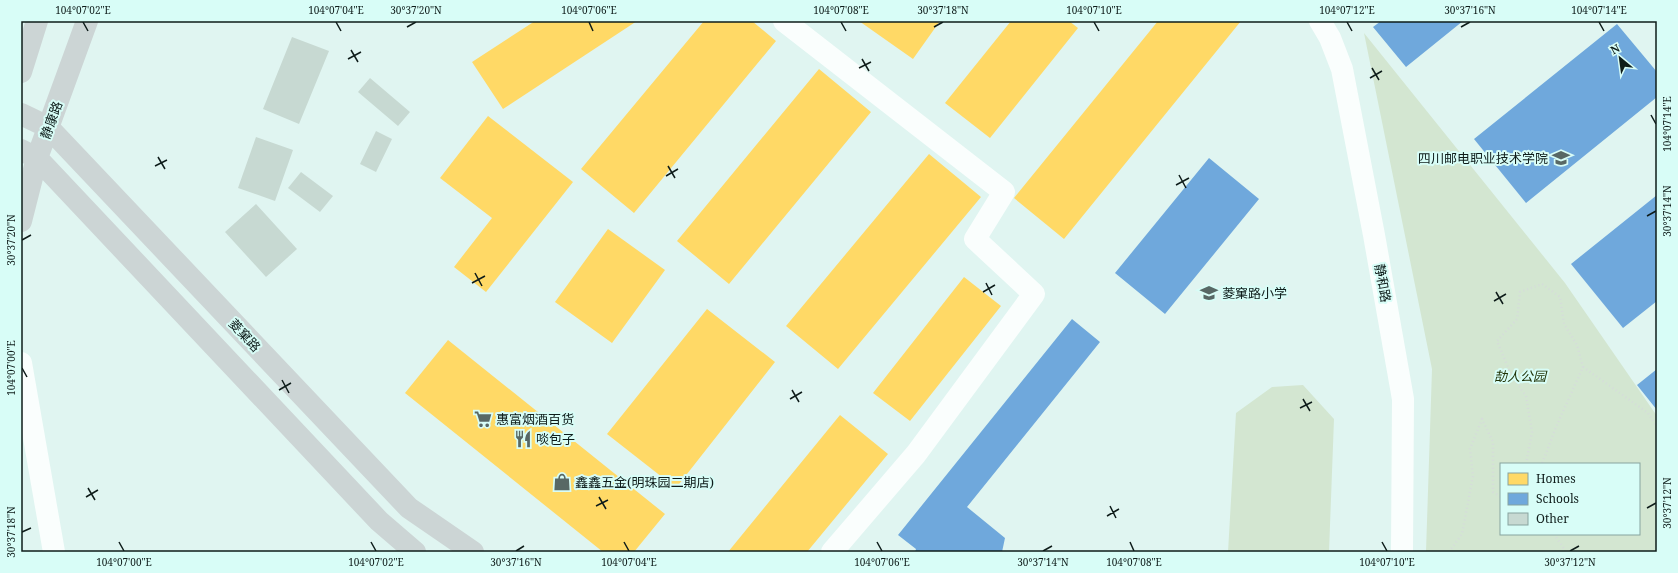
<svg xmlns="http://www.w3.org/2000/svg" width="1678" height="573" font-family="'Noto Serif','Noto Sans SC',serif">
<rect width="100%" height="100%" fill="#e0f5f1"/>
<path fill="#d3e6d1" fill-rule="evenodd" d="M1364,33L1565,283L1657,416V552H1426L1432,369ZM1501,464H1639V534H1501Z
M1303,385L1334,419L1329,552H1228L1236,413L1272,387Z"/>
<path fill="#ffd966" d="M535,21H637L503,109L472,62Z
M704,21H752L776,41L634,213L581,169Z
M859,21H940L913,59Z
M1011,21H1069L1078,28L990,138L945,103Z
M1158,21H1241L1064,239L1014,198Z
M819,69L871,112L729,284L677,241Z
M488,116L573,182L486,292L454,267L492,218L440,178Z
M929,154L981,197L838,369L786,326Z
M608,229L665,270L612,343L555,302Z
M964,277L1001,306L910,421L873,393Z
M707,309L775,362L676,488L607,434Z
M448,340L665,514L634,552H603L405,393Z
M840,415L888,454L807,552H728Z"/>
<path fill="#6fa8dc" d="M1381,21H1463L1406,67L1373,27Z
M1617,24L1657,72V97L1526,203L1474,139Z
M1209,158L1259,199L1165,314L1115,273Z
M1657,195V301L1623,328L1571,264Z
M1072,319L1100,342L967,507L1005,538L1002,552H915L916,549L898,535Z
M1657,369V410L1637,385Z"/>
<path fill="#c7d9d2" d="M292,37L329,51L299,124L263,109Z
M370,78L410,112L398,126L358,92Z
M376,131L392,139L376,172L360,164Z
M256,137L293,150L275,201L238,188Z
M301,172L333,196L320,212L288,188Z
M256,204L297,249L266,277L225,232Z"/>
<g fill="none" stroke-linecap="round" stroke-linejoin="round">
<path stroke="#d5dcda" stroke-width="2.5" stroke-dasharray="1 3" stroke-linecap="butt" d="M1583,367L1648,413L1657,427
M1526,464L1532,432L1526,396L1510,372L1497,341L1517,319L1520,292L1542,284L1560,297L1564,324L1577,345L1583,367L1556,427L1542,464
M1554,534L1566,552
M1449,552L1462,534L1473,476L1470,449L1482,419L1493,442V492L1501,497"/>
<path stroke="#fafefd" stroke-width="22" d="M784,21L1004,192L975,239L1034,294L916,454L832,552
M1320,21L1330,38L1342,69L1374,235L1403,399L1402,552
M21,363L54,552"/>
<path stroke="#ccd5d5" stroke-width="22" d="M21,72L37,21
M21,114L48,127L409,508L473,552
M21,150L37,158L379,521L415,552
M21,221L37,158L87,21"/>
</g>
<path fill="none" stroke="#0e1c1a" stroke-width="1.5" d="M83,22L88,31M336,22L341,31M589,22L593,31M841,22L846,31M1094,22L1099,31M1347,22L1352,31M1599,22L1604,31M407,27L416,22M934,27L943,22M1461,27L1470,22M351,50L358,62M348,59L361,52M862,59L869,71M859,68L871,62M1372,68L1379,80M1370,78L1382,71M1651,115L1656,124M158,157L165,169M155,166L167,160M668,166L675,178M1179,175L1186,188M666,176L678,169M1176,185L1189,178M1647,216L1656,211M22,240L31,235M475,273L482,286M472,283L485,276M986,283L992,295M983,292L995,285M1496,292L1503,304M1494,301L1506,294M22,368L27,377M282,380L289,393M279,390L291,383M792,390L799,402M790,399L802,392M1303,399L1310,411M1300,408L1312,402M88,488L95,500M86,497L98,490M599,497L606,509M596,506L608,500M1110,506L1116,518M1647,508L1656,503M1107,516L1119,509M22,532L31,528M119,542L124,551M371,542L376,551M624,542L629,551M877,542L882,551M1130,542L1134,551M1382,542L1387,551M516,551L524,546M1043,551L1052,546M1570,551L1579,546"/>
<defs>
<g id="university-bare" transform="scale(1.38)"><path d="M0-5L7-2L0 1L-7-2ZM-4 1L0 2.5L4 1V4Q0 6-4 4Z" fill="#586865" stroke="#d8fdf7" stroke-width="2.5" paint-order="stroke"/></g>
<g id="school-bare" transform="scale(1.38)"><path d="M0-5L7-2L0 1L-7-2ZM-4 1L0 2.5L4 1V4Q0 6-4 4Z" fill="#586865" stroke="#d8fdf7" stroke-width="2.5" paint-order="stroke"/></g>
<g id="supermarket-bare" transform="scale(1.38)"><path d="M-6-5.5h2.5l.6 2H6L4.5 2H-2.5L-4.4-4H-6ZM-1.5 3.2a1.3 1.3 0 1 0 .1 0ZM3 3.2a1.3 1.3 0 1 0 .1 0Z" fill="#586865" stroke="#d8fdf7" stroke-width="2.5" paint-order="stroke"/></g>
<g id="restaurant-bare" transform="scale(1.38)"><path d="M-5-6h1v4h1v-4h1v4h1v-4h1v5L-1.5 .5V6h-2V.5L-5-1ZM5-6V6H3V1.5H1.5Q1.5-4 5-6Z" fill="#586865" stroke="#d8fdf7" stroke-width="2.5" paint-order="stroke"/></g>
<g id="shop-bare" transform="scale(1.38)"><path d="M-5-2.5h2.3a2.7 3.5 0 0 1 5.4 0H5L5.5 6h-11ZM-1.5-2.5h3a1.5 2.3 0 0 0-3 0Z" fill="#586865" stroke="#d8fdf7" stroke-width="2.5" paint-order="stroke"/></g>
</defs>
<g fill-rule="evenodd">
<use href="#university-bare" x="1561" y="158"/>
<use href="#school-bare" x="1209" y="293"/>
<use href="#supermarket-bare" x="483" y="419"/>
<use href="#restaurant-bare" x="523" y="439"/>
<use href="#shop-bare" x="562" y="482"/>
</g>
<g text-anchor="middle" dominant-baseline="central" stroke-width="4" stroke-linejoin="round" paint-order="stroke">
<g font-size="13" fill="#0e1c1a" stroke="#d8fdf7">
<text transform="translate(51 120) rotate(-70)">静康路</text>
<text transform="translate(1383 283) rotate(80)">静和路</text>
<text transform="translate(245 335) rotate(47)">菱窠路</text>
</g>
<g font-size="13" fill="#0e1c1a" stroke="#d8fdf7" text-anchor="start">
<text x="1548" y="158" text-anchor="end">四川邮电职业技术学院</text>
<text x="1222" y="293">菱窠路小学</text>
<text x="496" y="419">惠富烟酒百货</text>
<text x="536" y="439">啖包子</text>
<text x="575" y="482">鑫鑫五金(明珠园二期店)</text>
</g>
<g font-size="13" font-style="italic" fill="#1e3004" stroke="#d8fdf7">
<text x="1520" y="376">劼人公园</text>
</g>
</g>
<rect width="1678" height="573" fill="none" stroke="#d8fdf7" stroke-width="44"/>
<rect x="1500" y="463" width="140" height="72" fill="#d8fdf7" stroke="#87a39f"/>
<rect x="1508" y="473" width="20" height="12" fill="#ffd966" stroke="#87a39f"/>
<text x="1536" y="483" font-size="12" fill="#0e1c1a">Homes</text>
<rect x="1508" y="493" width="20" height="12" fill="#6fa8dc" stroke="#87a39f"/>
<text x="1536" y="503" font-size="12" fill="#0e1c1a">Schools</text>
<rect x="1508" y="513" width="20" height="12" fill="#c7d9d2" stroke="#87a39f"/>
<text x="1536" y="523" font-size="12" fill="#0e1c1a">Other</text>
<g transform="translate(1620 58) rotate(331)" stroke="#d8fdf7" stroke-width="3" paint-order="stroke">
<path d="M0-3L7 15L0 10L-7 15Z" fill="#0e1c1a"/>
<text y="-6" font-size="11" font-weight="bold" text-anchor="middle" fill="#0e1c1a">N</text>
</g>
<rect x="22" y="22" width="1634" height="529" fill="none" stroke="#0e1c1a" stroke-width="1.5"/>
<g font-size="10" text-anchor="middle" fill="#0e1c1a">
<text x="83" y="14">104°07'02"E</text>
<text x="336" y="14">104°07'04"E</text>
<text x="416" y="14">30°37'20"N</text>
<text x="589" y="14">104°07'06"E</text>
<text x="841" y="14">104°07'08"E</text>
<text x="943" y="14">30°37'18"N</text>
<text x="1094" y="14">104°07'10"E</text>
<text x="1347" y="14">104°07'12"E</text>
<text x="1470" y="14">30°37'16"N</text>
<text x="1599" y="14">104°07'14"E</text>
<text transform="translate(1667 124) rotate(-90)" y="4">104°07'14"E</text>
<text transform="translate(1667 211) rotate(-90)" y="4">30°37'14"N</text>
<text transform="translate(11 240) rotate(-90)" y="4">30°37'20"N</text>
<text transform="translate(11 368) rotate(-90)" y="4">104°07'00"E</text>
<text transform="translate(1667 503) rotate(-90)" y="4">30°37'12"N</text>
<text transform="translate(11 532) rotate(-90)" y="4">30°37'18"N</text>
<text x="124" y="566">104°07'00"E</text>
<text x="376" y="566">104°07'02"E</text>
<text x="516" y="566">30°37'16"N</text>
<text x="629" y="566">104°07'04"E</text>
<text x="882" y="566">104°07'06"E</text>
<text x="1043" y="566">30°37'14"N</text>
<text x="1134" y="566">104°07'08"E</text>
<text x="1387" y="566">104°07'10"E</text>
<text x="1570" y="566">30°37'12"N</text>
</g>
</svg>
